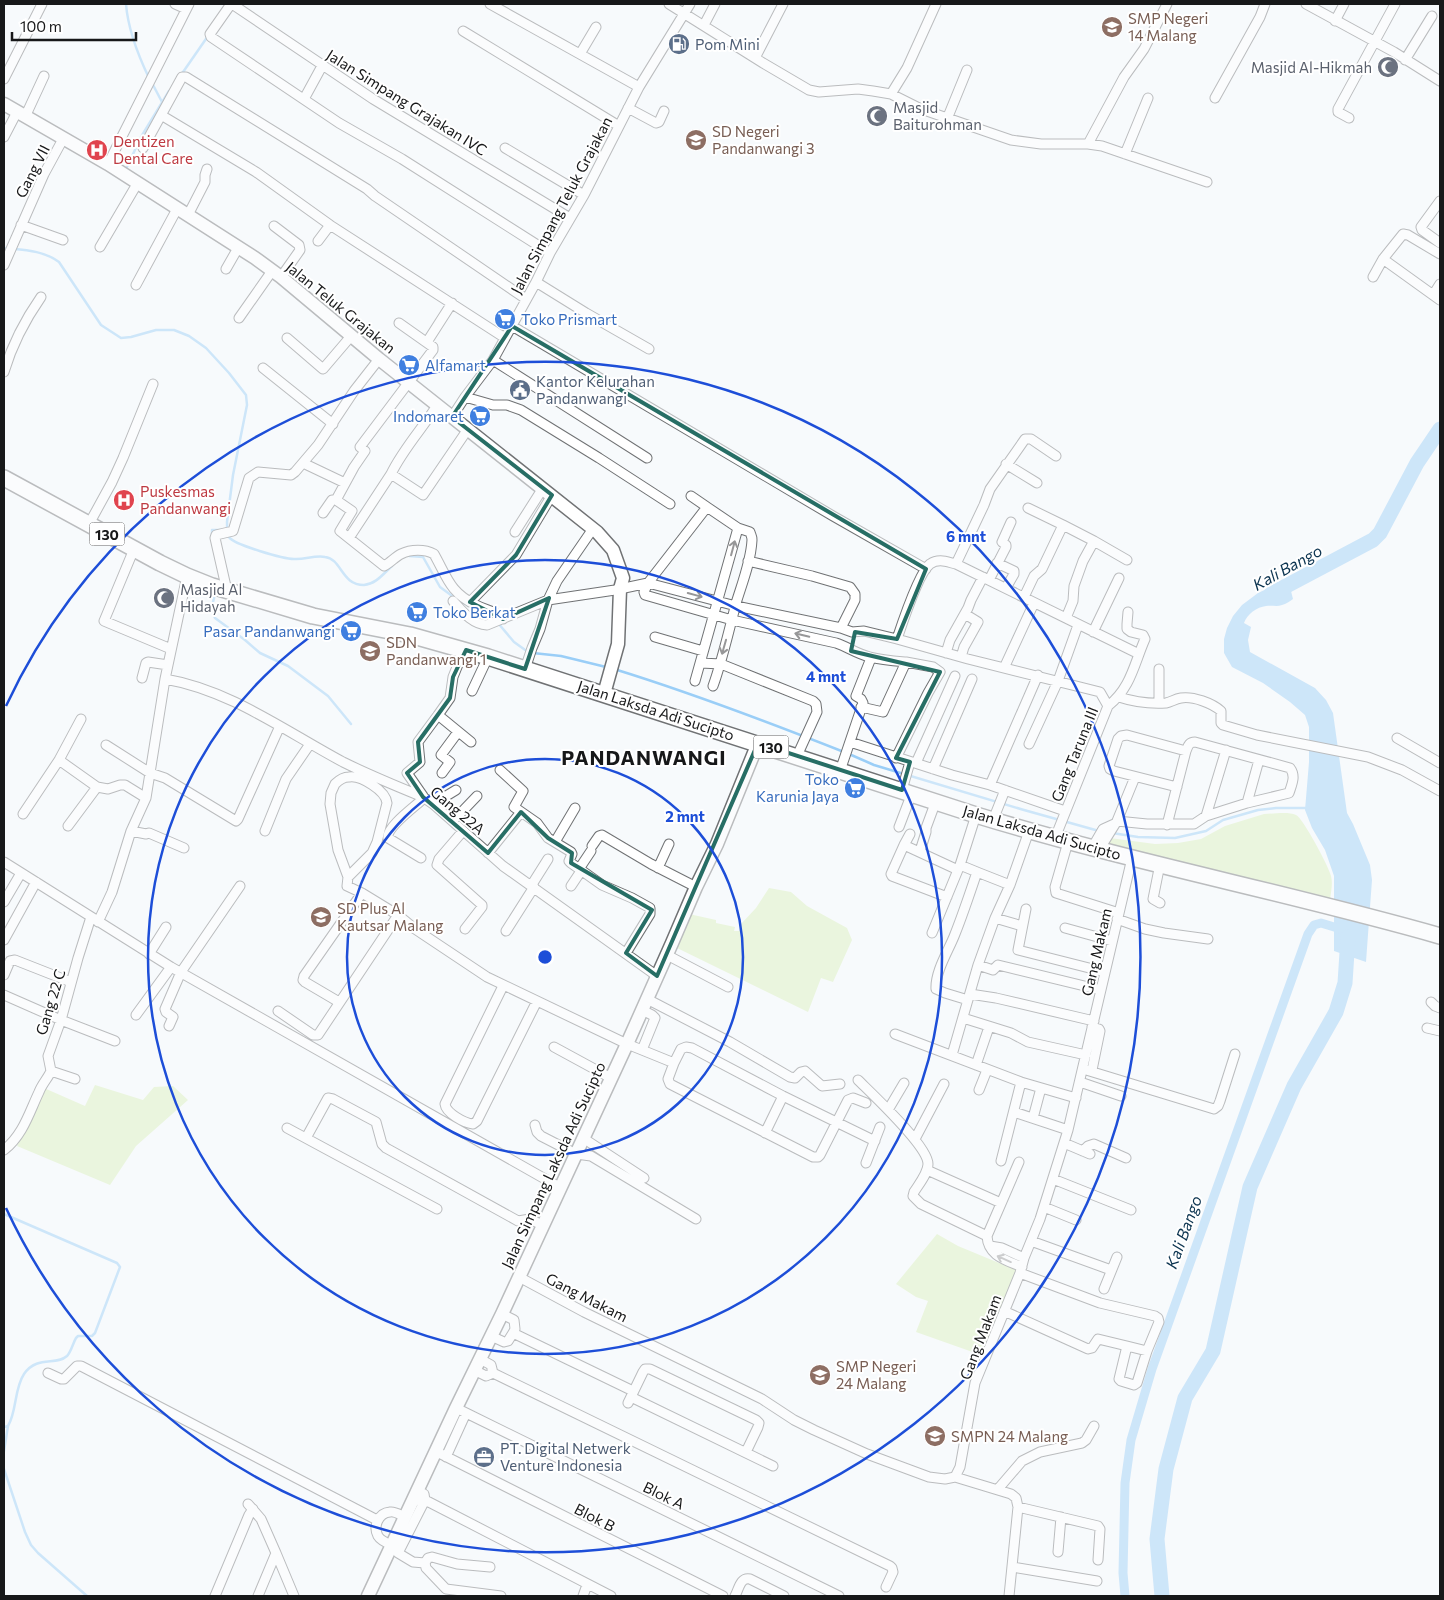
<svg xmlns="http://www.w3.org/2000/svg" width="1444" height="1600" font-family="Commissioner,sans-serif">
<rect width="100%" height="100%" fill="#f7fafc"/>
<path fill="#d9f0ba" d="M1264,814C1273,814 1288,811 1296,815C1303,818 1329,867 1331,876C1333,883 1331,892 1330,900L1105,845L1110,838L1155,844L1178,843L1201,839L1225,826Z
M769,888L791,892L807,906L847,928L852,940L833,982L821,978L808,1012L675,947L689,914L716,920V923L735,927L734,931H739L741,924L756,908Z
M95,1085L143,1100L154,1087L173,1086L188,1100L136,1146L110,1185L17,1146L44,1088L85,1106Z
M937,1234L958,1246L1016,1270L1015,1276L981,1355L916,1332L928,1301L916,1297L896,1284Z"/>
<path fill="#9acef7" d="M1288,579L1293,599C1290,601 1286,604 1282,605C1277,607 1272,605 1266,606C1257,607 1247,614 1244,623L1251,627L1248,640L1250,652L1315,688L1326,700L1333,713L1347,813L1353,824L1370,865L1372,880L1366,962L1334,951V876L1325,850L1312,828L1305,810L1309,762V727L1305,715L1290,702L1263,683L1232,667L1224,653V639L1227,628L1233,616L1242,605L1258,593Z"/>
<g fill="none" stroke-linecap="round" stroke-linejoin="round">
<path stroke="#9acef7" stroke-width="2.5" d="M126,4C128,30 138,55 149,78
M181,75L208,36
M152,83L162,102
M126,169L141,137L169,91
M4,248C23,250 43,250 59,262L101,325L121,338L131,337L156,330H174L189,336L206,348L229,373L246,395L247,405L233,475L227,522C227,527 227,533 229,537C234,545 284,559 294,559C304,560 315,555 325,557C342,559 341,585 364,585C376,584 383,574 392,566
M212,536V530H220
M409,556L423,557L440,587L459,601L468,605
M215,594L211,610L215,618L245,640L260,653L288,666L328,696L351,724
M498,623L514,642L528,652
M533,653L561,656L606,667
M614,669C692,693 768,722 844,752
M849,754L874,765L1024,810L1099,831
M1112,833L1138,837L1175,838L1206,831L1223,820L1258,810L1276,808H1308
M4,1214L117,1263L120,1267L95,1333L92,1336H78L76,1338C73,1343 71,1352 67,1356C56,1366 37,1355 24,1374C14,1389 17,1411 8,1426L4,1427
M4,1451L8,1426
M4,1469L25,1532L31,1545L38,1553L87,1596"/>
<path stroke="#9acef7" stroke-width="9" d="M1125,1596L1123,1573L1125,1483L1131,1440L1152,1369L1308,934L1314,925L1321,923L1344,930"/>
<path stroke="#9acef7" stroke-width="15" d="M1271,594L1373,540L1380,533L1417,463L1440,429
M1162,1596L1157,1539L1166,1469L1185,1398L1213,1351L1250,1187L1294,1086L1336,1012L1345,983L1348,937"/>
<g stroke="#707274" stroke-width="11">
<path id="street" d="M175,4L186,9
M231,4L210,34L211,37L339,123L402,159L550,253
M232,4L373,99L570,218
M490,4L639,87
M669,4L763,63L809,90L819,92L858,89L873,91L891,94L921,109L1011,140L1041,144H1088L1102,146L1207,182
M1306,4L1394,52L1440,81
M1335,21L1344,4
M704,25L715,4
M463,31L619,126
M580,54L596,27
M755,58L783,4
M1405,60L1432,16
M4,79L42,4
M891,94L907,68L936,4
M1215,98L1260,17L1265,4
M304,99L322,66
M628,108L656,123L659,122L664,111
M161,115L256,172L330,225L505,338
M25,117L44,76
M1349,118L1338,112V109L1395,4
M947,119L967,70
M4,137L17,112
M1088,144L1124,77L1144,49L1167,4
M143,148L182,77H186L367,189L375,196L526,299
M505,148L584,195
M1125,154L1148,98
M108,164L189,4
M1440,201L1421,227L1422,230L1440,243
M188,215L205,182V175L207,169
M21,225L63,240
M274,226L299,245L300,250L281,277
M318,241L330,225
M100,247L137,184
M1383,259L1440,300
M4,265L44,174L63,139
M226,269L238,248
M1373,277L1383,259L1403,234L1408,235L1440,254
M536,282L586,313L649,349
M136,285L177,209
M1433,295L1440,284
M239,318L272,271
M399,323L433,347V350L360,447L365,451L354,467L336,500L352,511L340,531L384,566C390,563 395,557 401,554C411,549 425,549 434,554C447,577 450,593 476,605C487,611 493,609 503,619
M512,326L833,516L926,569
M287,338L323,369L352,335
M427,342L452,303
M493,360L647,458
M263,368L333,424
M4,372C12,345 25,320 41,297
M465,397L493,405H507L521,410L599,458L670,504
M452,417L465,397L493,360L536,282L550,253L584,195L639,87L690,4
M303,463L345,483
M1006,464L1037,483
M391,474C402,451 420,431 434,410
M691,496L707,507
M323,513L332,500H336
M89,524L112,482L123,458L153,384
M1063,525L1094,541L1083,561L1074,586L1073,601L1066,618
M515,532L543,488
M349,538L391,474L423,495L468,429
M1094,541L1127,560
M134,549L104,621L171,649
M748,561L812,576L850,587L855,594V600L841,628
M997,563L1014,571V574L1006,588
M956,564L984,505L990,489L1025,439H1031L1056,456
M989,580L1006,547V545L1002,542L1011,522
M227,591L215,538L216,535L233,531L249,478L258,472L291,475L295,472L318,445L354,391L379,359
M1024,597L1034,576L1042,569L1063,525L1028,508
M453,601C463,612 472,624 487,625L548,600L615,590L648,583L736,606L841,628L852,632L864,631L897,639L968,659L1100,692L1108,706
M470,602L516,555L552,495
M1093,632L1119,578
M655,637L703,651
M897,639C902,624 919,572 930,564C939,558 947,562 956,564L1139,654
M466,650L461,657L453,677L450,698L438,715L471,742
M946,653L950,640L968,608L971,600L983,577
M961,657L964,647L978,622L965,614
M701,663L721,664L813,701L816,704L817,712L797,756
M1004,668L1034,603
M525,669L532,648L540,629L548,600L557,581L590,533
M142,678L146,663L148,662L168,665
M165,679C230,690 285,731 343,762C369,775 396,786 423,797L433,804L503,866L657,976
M695,681L738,528
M713,686C723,658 729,629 737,600C743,581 751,560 752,540C752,536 751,536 750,532L738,528L707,507L648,583L644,592L645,595L732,620L836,643C848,647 857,654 870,657C881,660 894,661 906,662
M472,691L488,657
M1119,697C1134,702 1149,704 1166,703C1171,702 1175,699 1181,698C1193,696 1212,703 1221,711V723L1223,725L1257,735L1368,757L1402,770L1440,791
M1159,703V669
M861,707L883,712L906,662L933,667L940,672L928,693L896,758
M1397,738L1440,763
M850,742L952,775L990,785L1065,811
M1029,744L1058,681L1078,625
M106,745L150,773L165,778L236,821L238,819L280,726
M59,760L97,787L108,789L120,785H125L146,798
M916,763L955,676
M933,769L972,679
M500,770L523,791L514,807L537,823L548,838L571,852L572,854L569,861L571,863L602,885L632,898L650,908V914L626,953
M840,771L863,703L861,699L856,696L871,658
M442,773L450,762L441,755L458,732
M990,785L1038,675
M1177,787L1114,771L1110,769L1109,766L1118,739L1121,736L1127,735L1186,751
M902,790L910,762
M423,796L407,773L420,762L418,742L438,715
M1247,803L1259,760
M433,804L456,790
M23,814L59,760L81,719
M976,815L960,865L977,872
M1206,816L1226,750
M993,820L1005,790
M453,821L477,796
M1117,821L1147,824H1194L1206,816L1247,803L1289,793C1292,784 1296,776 1290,768L1195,742C1189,742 1188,746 1186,751L1167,825
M68,826L97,787
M899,827L912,793
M131,831L146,834L149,833L184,848
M265,831L286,779L310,744
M463,831L439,859L437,865L482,905V907L465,929
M1055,838L1108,706C1131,688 1134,664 1145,639L1143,635L1131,632L1127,629V624L1128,612
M555,842L575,808
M1068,842L1055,887L1056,893L1119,913
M904,845L910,834
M592,846L599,836L602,835L651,864L696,887
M1092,848L1103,829L1114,824
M1099,850L1117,821L1135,777
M920,851L926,832V828L936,801
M488,853L521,812
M421,858L388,838C386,827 416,806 424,798
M4,862L171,967L561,1188
M658,868L669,844
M579,869L591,851
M348,877L372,853L377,842L387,803C386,791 361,775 349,777C344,777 339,780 335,784L331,793L330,804L338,850L348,877L347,886L362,893L398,915L415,929L487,977L627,1044L642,1050
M531,886L548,859
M571,886L581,871
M947,897L892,876L891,874L904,845L958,870
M4,902L21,873
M1160,903L1153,899L1160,864
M1026,909L1018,950L1105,972
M995,918L1022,926
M1117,919L1145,929L1164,933L1208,939
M98,922L112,892L131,831L146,798L165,679L187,576
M1065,928L1112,941
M506,931L534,887
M932,933L960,865
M4,940L36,882
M149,954L166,927
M667,955L728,987
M978,965L993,970L998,965L1101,990
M4,975L10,961L15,960L71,982
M503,986L445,1104C446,1113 464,1123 473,1124L477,1121L537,1001
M970,994L996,998L1094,1021
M4,995L61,1020L115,1041
M647,999L730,1042L790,1077L795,1078L801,1072L805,1071L822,1086L840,1084
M968,1000L945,993L936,989C935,971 949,950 955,934C963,914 970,893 977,872L1010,885
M339,1002L305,982L303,980L304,976L362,893
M1431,1002L1435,1006L1440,1008
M642,1010L652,1015L655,1018L642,1050L674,1063L668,1079L670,1084L813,1157H818L820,1155L848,1100L853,1098L866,1103
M278,1011L313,1035H318L398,915
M136,1015L171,967
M963,1018L1011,1033L1028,1042L1086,1055
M169,1026L173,1017L166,1012L165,1009L181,972L240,886
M1427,1028L1440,1031
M895,1034L1021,1082L1076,1098
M554,1047L611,1078
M952,1055L978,965L995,918L1010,885L1029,831
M674,1063L681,1049L686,1047L692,1048L783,1096L875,1141
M976,1065L989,1027
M1083,1069L1214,1109L1218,1106L1220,1101L1235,1054
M1092,1070L1100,1031L1099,1029L1092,1027
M75,1079L51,1071L48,1056L61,1020L78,958L91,917
M858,1080C872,1094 928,1146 928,1164C928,1173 919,1184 914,1192L913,1196L921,1204L987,1236C988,1256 1006,1260 1022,1267
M1080,1082L1121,1096
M979,1090L987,1070
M888,1110L904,1083
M1014,1112L1068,1130
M1033,1118L1041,1088
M535,1125L537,1132L541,1136L576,1154L591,1156L696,1219
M287,1128L437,1209
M765,1133L783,1096
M306,1138L328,1098L333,1099L376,1122L382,1144L386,1148L518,1221L530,1219L542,1225
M583,1138L644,1178
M915,1139L944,1084
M1064,1143L1090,1154
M4,1150C23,1135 29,1113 39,1092C42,1084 48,1078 51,1071
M1083,1151L1088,1146L1094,1144L1126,1158
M1001,1161L1021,1082
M866,1163L880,1127
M927,1170L1001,1203
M1053,1179L1131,1210
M1044,1207L1076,1220
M987,1236L1019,1162
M1031,1241L1111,1270
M990,1246L1002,1248L1024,1258
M1020,1273L1100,1303L1155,1316L1158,1318L1159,1322L1147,1351L1127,1346
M519,1277L584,1312L762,1399L794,1420L814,1430L867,1454L929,1477L945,1479L955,1477L960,1467L975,1383L1020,1273L1024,1258L1040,1219L1068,1130L1132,858
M1104,1289L1117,1257
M1004,1311L1088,1349L1092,1348L1098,1339L1127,1346L1119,1379L1121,1381L1134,1385L1137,1383L1147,1351
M502,1314L514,1320L515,1329L513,1333L633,1391
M491,1336L504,1342L508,1341L513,1333
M480,1359L491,1365L493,1373L890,1566L892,1568L893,1572L886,1587
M474,1370L486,1376L493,1373
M48,1373L61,1379H64L77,1366H81L377,1520
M631,1397L773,1466
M628,1403L643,1372L645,1369H650L756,1420L759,1423L758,1427L746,1452
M456,1408L839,1596
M435,1451L723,1596
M446,1457L466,1413
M955,1477L1011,1494L1016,1498L1018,1507L1098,1526L1100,1529L1098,1560
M998,1489L1022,1461L1040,1452L1082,1443L1086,1440L1094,1426
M417,1491L424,1494L425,1500L398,1553L413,1562L425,1563
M413,1498L420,1501L425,1500L611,1596
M248,1504L261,1519L276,1553
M392,1545C387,1543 381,1541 378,1536C373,1527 378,1513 390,1512C395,1511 400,1515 405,1517
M1058,1552L1061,1517
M490,1567L457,1564L432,1557L428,1558L425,1563L426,1568L446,1589L501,1596
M1012,1567L1097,1581
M215,1596L249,1515L253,1509
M258,1596L276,1553L294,1596
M583,1596L587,1585
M735,1596C739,1589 740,1577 750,1579L784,1596
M1009,1596L1018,1507"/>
</g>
<g stroke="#707274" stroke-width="15">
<path id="secondary" d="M4,104L108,164L255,258L281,277L379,359L597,532L613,550L623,578L620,589L618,644L604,694
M368,1596L456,1408L502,1314L627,1044L672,943L696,887L717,844L758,743"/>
</g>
<g stroke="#707274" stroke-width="18">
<path id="primary" d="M4,478L160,563L187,576L212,586L313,616L410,635L488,657L976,815C1129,862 1286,892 1440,936"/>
</g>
<use href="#street" stroke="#fff" stroke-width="9"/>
<use href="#secondary" stroke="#fff" stroke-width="12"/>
<use href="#primary" stroke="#fff" stroke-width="15"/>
</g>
<defs><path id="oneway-shaft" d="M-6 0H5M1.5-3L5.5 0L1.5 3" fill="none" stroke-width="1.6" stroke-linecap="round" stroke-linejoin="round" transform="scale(1.25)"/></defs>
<g stroke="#979798">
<use href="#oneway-shaft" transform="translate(733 548) rotate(-75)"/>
<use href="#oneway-shaft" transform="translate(695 595) rotate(15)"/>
<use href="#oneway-shaft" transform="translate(802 635) rotate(-167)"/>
<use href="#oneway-shaft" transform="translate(724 647) rotate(106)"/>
<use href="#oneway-shaft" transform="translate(1004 1259) rotate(-156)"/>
</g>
<path d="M0 0H1444V1600H0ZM512,326L926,569L897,639L855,632L851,651L940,672L896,758L910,762L902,790L758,743L657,976L626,953L652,910L571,863L572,853L548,838L521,812L488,853L423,797L407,773L420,762L418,742L450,698L453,677L466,650L525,669L549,598L503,619L470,602L516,555L552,495L452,417Z" fill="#f7fafc" fill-opacity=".55" fill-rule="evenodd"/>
<path fill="none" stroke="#276e65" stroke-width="4" stroke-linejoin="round" d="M512,326L926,569L897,639L855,632L851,651L940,672L896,758L910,762L902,790L758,743L657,976L626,953L652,910L571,863L572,853L548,838L521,812L488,853L423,797L407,773L420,762L418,742L450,698L453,677L466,650L525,669L549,598L503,619L470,602L516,555L552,495L452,417Z"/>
<g fill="none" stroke="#1d4ed8" stroke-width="2.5">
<circle cx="545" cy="957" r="198"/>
<circle cx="545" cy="957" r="397"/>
<path d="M6 706A595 595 0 1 1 6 1208"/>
</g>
<defs>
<g id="school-disc" transform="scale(1.125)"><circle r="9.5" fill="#8d6e63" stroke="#fff"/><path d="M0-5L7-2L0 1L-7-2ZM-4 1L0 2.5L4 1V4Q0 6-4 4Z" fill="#fff"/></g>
<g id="fuel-disc" transform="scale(1.125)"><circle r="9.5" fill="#5c6f8a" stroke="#fff"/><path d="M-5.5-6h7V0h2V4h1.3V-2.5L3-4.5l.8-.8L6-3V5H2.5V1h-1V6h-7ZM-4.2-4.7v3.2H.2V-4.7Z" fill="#fff"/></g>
<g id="mosque-disc" transform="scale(1.125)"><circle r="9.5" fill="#6b7280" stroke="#fff"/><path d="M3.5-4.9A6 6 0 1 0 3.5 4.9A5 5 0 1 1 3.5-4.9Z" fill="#fff"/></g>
<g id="hospital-disc" transform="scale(1.125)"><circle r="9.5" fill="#e0444e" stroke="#fff"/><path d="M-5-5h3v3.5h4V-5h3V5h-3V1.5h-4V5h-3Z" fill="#fff"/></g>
<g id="supermarket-disc" transform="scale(1.125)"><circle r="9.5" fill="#3f7fe0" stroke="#fff"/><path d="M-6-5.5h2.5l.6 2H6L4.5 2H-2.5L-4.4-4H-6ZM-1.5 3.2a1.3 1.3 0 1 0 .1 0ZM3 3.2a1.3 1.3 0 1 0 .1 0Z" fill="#fff"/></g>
<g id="civic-disc" transform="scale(1.125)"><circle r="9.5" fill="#5c6f8a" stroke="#fff"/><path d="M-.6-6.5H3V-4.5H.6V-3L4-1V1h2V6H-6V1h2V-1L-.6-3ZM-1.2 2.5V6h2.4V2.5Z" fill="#fff"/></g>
<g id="office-disc" transform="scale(1.125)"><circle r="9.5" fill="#5c6f8a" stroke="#fff"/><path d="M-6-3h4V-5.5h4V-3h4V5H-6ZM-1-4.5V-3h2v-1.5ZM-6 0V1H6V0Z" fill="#fff"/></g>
</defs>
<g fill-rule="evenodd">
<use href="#school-disc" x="1112" y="27"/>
<use href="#fuel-disc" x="679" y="44"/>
<use href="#mosque-disc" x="1388" y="67"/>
<use href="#mosque-disc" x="877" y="116"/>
<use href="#school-disc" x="696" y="140"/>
<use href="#hospital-disc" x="97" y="150"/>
<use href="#supermarket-disc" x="505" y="319"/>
<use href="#supermarket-disc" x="409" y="365"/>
<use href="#civic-disc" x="520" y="390"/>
<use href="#supermarket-disc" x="480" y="416"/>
<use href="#hospital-disc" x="124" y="500"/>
<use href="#mosque-disc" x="164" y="598"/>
<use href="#supermarket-disc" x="417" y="612"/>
<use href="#supermarket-disc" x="351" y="631"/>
<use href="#school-disc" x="370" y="651"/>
<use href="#supermarket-disc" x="855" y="788"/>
<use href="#school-disc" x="321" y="917"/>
<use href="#school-disc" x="820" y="1375"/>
<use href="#school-disc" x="935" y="1436"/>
<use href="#office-disc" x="484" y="1457"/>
</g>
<g text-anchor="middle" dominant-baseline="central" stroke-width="4" stroke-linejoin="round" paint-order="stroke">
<g fill="#fff" stroke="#5d5d5e" stroke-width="1">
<rect x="89.5" y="522.5" width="35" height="23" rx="4"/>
<rect x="753.5" y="735.5" width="35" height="23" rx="4"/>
</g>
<g font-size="14" font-weight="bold" fill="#171819">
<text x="107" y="534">130</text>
<text x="771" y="747">130</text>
</g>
<g font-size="15" fill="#785e54" stroke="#fff" text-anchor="start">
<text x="1128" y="18">SMP Negeri<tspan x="1128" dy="17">14 Malang</tspan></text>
<text x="712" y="131">SD Negeri<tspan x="712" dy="17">Pandanwangi 3</tspan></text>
<text x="386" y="642">SDN<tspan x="386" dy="17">Pandanwangi 1</tspan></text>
<text x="337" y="908">SD Plus Al<tspan x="337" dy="17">Kautsar Malang</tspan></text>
<text x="836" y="1366">SMP Negeri<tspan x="836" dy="17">24 Malang</tspan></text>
<text x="951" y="1436">SMPN 24 Malang</text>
</g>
<g font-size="15" fill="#4e5e75" stroke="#fff" text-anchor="start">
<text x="695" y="44">Pom Mini</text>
<text x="536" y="381">Kantor Kelurahan<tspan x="536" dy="17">Pandanwangi</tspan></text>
<text x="500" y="1448">PT. Digital Netwerk<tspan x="500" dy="17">Venture Indonesia</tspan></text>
</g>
<g font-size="15" fill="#5b616d" stroke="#fff" text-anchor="start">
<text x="1372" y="67" text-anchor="end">Masjid Al-Hikmah</text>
<text x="893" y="107">Masjid<tspan x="893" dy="17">Baiturohman</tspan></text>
<text x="180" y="589">Masjid Al<tspan x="180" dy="17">Hidayah</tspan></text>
</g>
<g font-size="15" fill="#171819" stroke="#fff">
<text transform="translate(407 102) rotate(32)">Jalan Simpang Grajakan IVC</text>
<text transform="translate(32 171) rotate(-63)">Gang VII</text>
<text transform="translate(561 205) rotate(-62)">Jalan Simpang Teluk Grajakan</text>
<text transform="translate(341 307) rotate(39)">Jalan Teluk Grajakan</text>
<text transform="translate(656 710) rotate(18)">Jalan Laksda Adi Sucipto</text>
<text transform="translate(1074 754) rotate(-68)">Gang Taruna III</text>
<text transform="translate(458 810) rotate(40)">Gang 22A</text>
<text transform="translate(1042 832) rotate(16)">Jalan Laksda Adi Sucipto</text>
<text transform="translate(1096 952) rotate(-77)">Gang Makam</text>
<text transform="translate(50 1002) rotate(-73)">Gang 22 C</text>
<text transform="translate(553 1165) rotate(-65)">Jalan Simpang Laksda Adi Sucipto</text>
<text transform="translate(587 1297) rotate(27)">Gang Makam</text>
<text transform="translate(980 1337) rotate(-69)">Gang Makam</text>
<text transform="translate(664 1495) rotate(26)">Blok A</text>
<text transform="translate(595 1517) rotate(27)">Blok B</text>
</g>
<g font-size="15" fill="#be3a42" stroke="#fff" text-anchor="start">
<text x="113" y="141">Dentizen<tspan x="113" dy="17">Dental Care</tspan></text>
<text x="140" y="491">Puskesmas<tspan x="140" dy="17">Pandanwangi</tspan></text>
</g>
<g font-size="15" fill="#366cbe" stroke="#fff" text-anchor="start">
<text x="521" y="319">Toko Prismart</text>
<text x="425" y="365">Alfamart</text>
<text x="464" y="416" text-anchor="end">Indomaret</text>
<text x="433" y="612">Toko Berkat</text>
<text x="335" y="631" text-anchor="end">Pasar Pandanwangi</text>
<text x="839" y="779" text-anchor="end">Toko<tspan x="839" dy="17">Karunia Jaya</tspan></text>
</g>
<g font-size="16" font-style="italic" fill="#0c3450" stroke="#fff">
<text transform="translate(1287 567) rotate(-29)">Kali Bango</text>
<text transform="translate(1183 1232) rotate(-70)">Kali Bango</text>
</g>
<g font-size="20" font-weight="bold" letter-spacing="1" fill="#171819" stroke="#fff">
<text x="644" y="757">PANDANWANGI</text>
</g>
</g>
<circle cx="545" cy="957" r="8" fill="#1d4ed8" stroke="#fff" stroke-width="2.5"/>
<g font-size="15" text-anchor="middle" font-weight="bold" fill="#1d4ed8" stroke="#fff" stroke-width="4" stroke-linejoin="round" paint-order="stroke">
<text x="966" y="542">6 mnt</text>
<text x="826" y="682">4 mnt</text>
<text x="685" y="822">2 mnt</text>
</g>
<rect width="1444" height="1600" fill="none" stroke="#171819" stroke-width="10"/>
<path d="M12 32v8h124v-8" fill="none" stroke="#171819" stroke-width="2.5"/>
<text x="20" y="32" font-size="15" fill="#171819" stroke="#ffffff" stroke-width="4" paint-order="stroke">100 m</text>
</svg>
